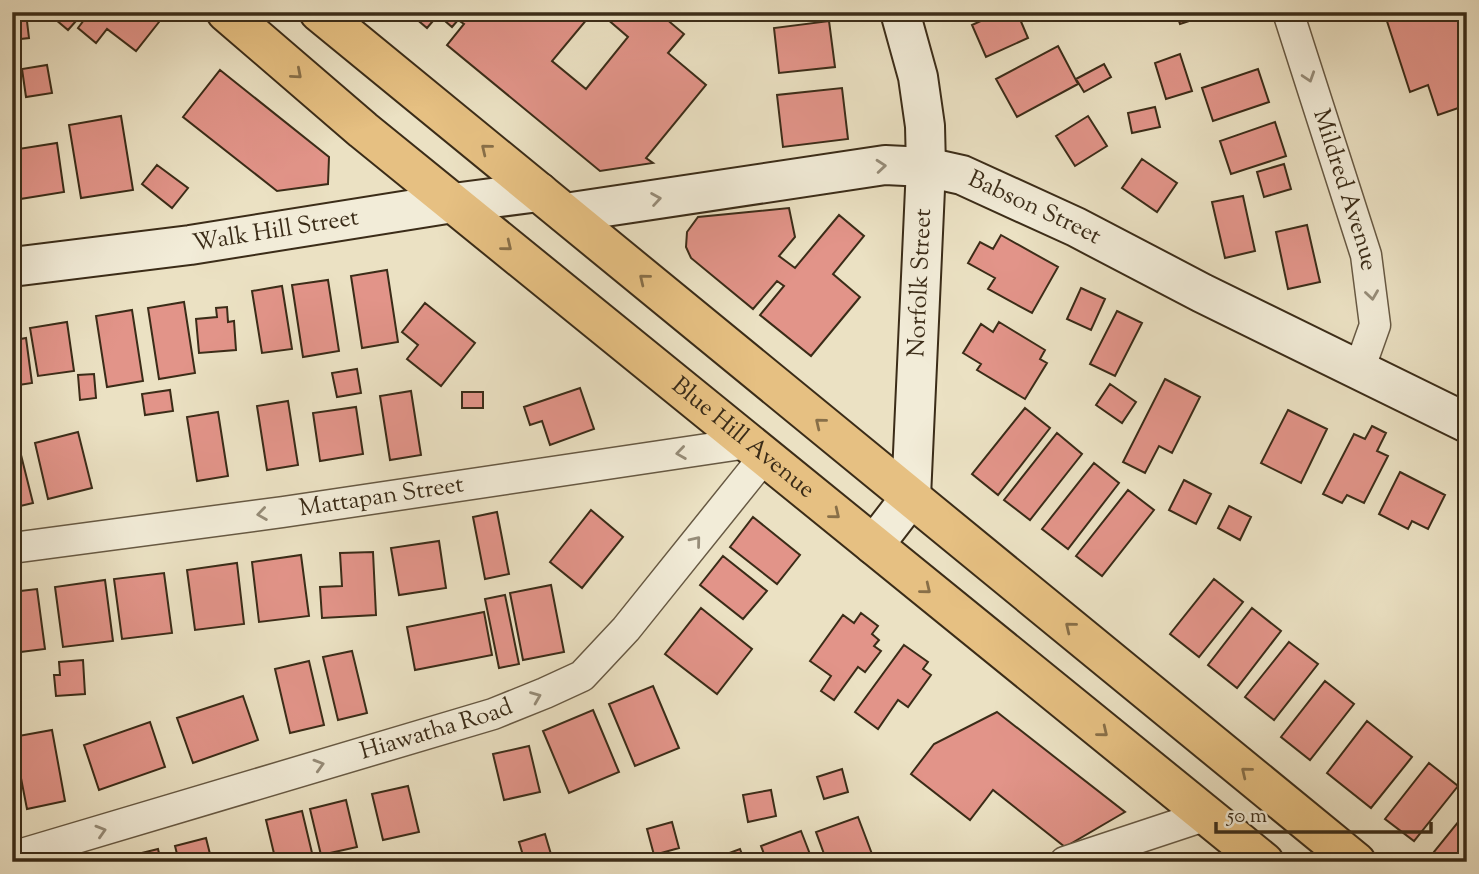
<svg xmlns="http://www.w3.org/2000/svg" width="1479" height="874" font-family="'Sorts Mill Goudy',serif">
<rect width="100%" height="100%" fill="#ebe1c3"/>
<filter id="stains"><feTurbulence type="fractalNoise" baseFrequency=".00286" numOctaves="4"/><feColorMatrix values="0 0 0 0 .2 0 0 0 0 .09 0 0 0 0 .02 0 0 0 .5 -.17"/></filter>
<radialGradient id="worn" r=".72"><stop offset=".6" stop-color="#630" stop-opacity="0"/><stop offset="1" stop-color="#630" stop-opacity=".3"/></radialGradient>
<path fill="#e29489" stroke="#3b2c18" stroke-width="2" d="M12,12H32L26,13L29,38L12,40Z
M50,12H84L68,30L49,14Z
M90,12H146L159,22L136,51L107,29L96,43L78,28Z
M408,12H593L552,61L586,89L628,37L599,12H658L684,34L668,53L706,85L646,158L653,163L600,171L447,45L464,24L458,20L452,27L438,15L427,28Z
M1000,12H1017L1028,38L986,57L972,25Z
M1176,12H1217L1180,24Z
M1384,12H1467V105L1438,115L1428,85L1410,92Z
M829,21L835,67L779,73L774,28Z
M1058,46L1078,84L1017,117L996,79Z
M1180,54L1192,91L1166,99L1155,63Z
M1104,64L1111,77L1084,92L1076,79Z
M47,65L52,93L26,97L22,69Z
M1258,69L1269,102L1213,121L1202,88Z
M220,70L329,157L328,184L277,191L183,117Z
M842,88L848,139L783,147L777,95Z
M1155,107L1160,127L1132,133L1128,113Z
M121,116L133,190L81,198L69,125Z
M1088,116L1107,146L1075,166L1056,136Z
M1275,122L1286,156L1231,174L1220,141Z
M57,143L64,192L14,200L12,150Z
M1142,159L1177,183L1157,212L1122,188Z
M1284,164L1291,189L1264,197L1257,172Z
M157,165L188,188L172,208L142,184Z
M1243,196L1255,251L1225,258L1212,202Z
M789,208L795,237L779,256L795,268L839,215L864,236L833,274L860,297L811,356L760,315L784,286L777,281L753,309L691,258L686,247L687,232L698,217Z
M1307,225L1320,282L1288,289L1276,232Z
M1001,235L1058,267L1032,313L988,289L995,278L968,263L980,242L993,249Z
M387,270L398,342L362,348L351,276Z
M328,280L339,351L303,357L292,285Z
M282,286L292,349L262,353L252,291Z
M1081,288L1105,299L1091,330L1067,319Z
M184,302L195,373L159,379L148,308Z
M425,303L475,343L441,386L407,359L418,345L402,332Z
M227,307L228,322L234,321L236,350L199,353L196,319L217,317L216,308Z
M132,310L143,381L107,387L96,316Z
M1117,311L1142,323L1115,376L1090,364Z
M12,321L15,340L26,338L32,383L12,386Z
M67,322L74,371L38,376L30,328Z
M999,322L1045,350L1040,359L1047,363L1025,399L977,370L981,364L963,353L981,324L993,332Z
M357,369L361,393L337,397L332,373Z
M94,374L96,398L80,400L78,375Z
M1165,379L1200,397L1172,453L1159,446L1145,473L1123,462Z
M1110,384L1136,402L1122,423L1096,405Z
M580,388L594,429L550,445L542,421L530,425L524,407Z
M170,390L173,411L145,415L142,394Z
M411,391L421,455L390,460L380,396Z
M462,392H483V408H462Z
M288,401L298,465L267,470L257,406Z
M356,407L363,454L320,461L313,413Z
M1025,408L1050,428L998,495L972,474Z
M1288,410L1327,429L1301,483L1261,463Z
M218,412L228,476L197,481L187,417Z
M1372,426L1386,433L1377,451L1388,456L1364,503L1347,495L1342,503L1323,494L1354,434L1365,439Z
M78,432L92,488L48,499L35,443Z
M1057,433L1082,454L1030,520L1004,500Z
M19,447L33,503L12,508V448Z
M1094,463L1119,483L1068,549L1042,529Z
M1400,472L1445,495L1428,529L1412,521L1408,529L1379,514Z
M1184,480L1211,494L1196,524L1169,510Z
M1128,490L1154,510L1102,576L1076,556Z
M1229,506L1251,517L1240,540L1218,528Z
M591,510L623,537L582,588L550,562Z
M497,512L509,574L485,579L473,517Z
M753,517L800,555L777,584L730,547Z
M439,541L446,588L399,595L391,548Z
M373,552L376,615L322,618L320,587L342,586L340,553Z
M301,555L309,616L259,622L252,562Z
M723,556L767,591L743,619L700,585Z
M237,563L244,624L195,630L187,570Z
M164,573L172,633L122,639L114,579Z
M1214,579L1243,602L1199,657L1170,634Z
M105,580L113,641L63,647L55,587Z
M551,585L564,652L523,660L510,593Z
M37,589L45,649L12,653V592Z
M505,595L519,664L499,668L485,599Z
M701,608L752,649L717,694L665,654Z
M1252,608L1281,631L1237,688L1208,665Z
M484,612L492,655L415,670L407,627Z
M861,613L878,626L872,634L879,640L874,646L881,651L865,672L858,667L834,700L821,691L831,676L810,661L843,615L854,623Z
M1289,642L1318,664L1274,720L1245,697Z
M904,645L928,662L923,669L931,675L908,707L898,700L878,729L855,712Z
M352,651L367,713L338,720L323,657Z
M83,660L85,694L56,696L54,675H60L59,662Z
M309,661L324,725L290,733L275,669Z
M1325,681L1354,704L1310,760L1281,737Z
M653,686L679,748L635,766L609,704Z
M243,696L258,740L193,763L177,718Z
M593,710L619,772L569,793L543,731Z
M997,712L1125,812L1065,847L993,790L970,820L911,774L934,744Z
M1367,721L1412,757L1371,808L1327,773Z
M150,722L165,767L99,790L84,745Z
M52,730L65,801L27,809L13,737Z
M529,746L540,792L504,800L493,754Z
M1429,763L1458,786L1414,841L1385,819Z
M842,769L848,792L824,799L817,777Z
M408,786L419,832L383,840L372,794Z
M771,790L776,816L748,822L743,795Z
M346,800L357,847L321,855L310,809Z
M302,811L313,857L295,862H276L266,820Z
M1467,811V862H1444L1433,853Z
M858,817L875,862H827L816,832Z
M672,822L679,848L654,855L647,829Z
M801,831L813,862H767L761,846Z
M545,834L553,861L525,862L519,842Z
M206,838L212,862H179L175,846Z
M158,849L161,862H105Z
M740,849L745,862H705Z"/>
<g fill="none" stroke-linecap="round" stroke-linejoin="round">
<g stroke="#675943" stroke-width="33">
<g id="minor">
<path id="s1" d="M1288,12L1366,255L1375,325L1359,370"/>
<path id="s2" d="M12,548L283,512L748,443"/>
<path id="s3" d="M12,857L493,714L545,693L582,676L626,629L765,456"/>
<path d="M1065,862L1207,815"/>
</g>
</g>
<g stroke="#3b2c18" stroke-width="42">
<g id="secondary">
<path id="s4" d="M565,213L885,165L926,167L962,175L1076,227L1202,293L1467,423"/>
<path id="s5" d="M12,267L190,245L453,203L539,192"/>
<path id="s6" d="M874,545L911,497L926,167L925,126L918,77L900,12"/>
</g>
</g>
<g stroke="#3b2c18" stroke-width="42">
<g id="trunk">
<path id="s7" d="M226,12L363,130L1264,862"/>
<path d="M319,12L1356,862"/>
</g>
</g>
<use href="#minor" stroke="#f2ecd8" stroke-width="30"/>
<use href="#secondary" stroke="#f2ecd8" stroke-width="38"/>
<use href="#trunk" stroke="#e6c082" stroke-width="38"/>
</g>
<defs><path id="oneway-chevron" d="M-2-3.5L2.5 0L-2 3.5" fill="none" stroke-width="1.6" stroke-linecap="round" stroke-linejoin="round" transform="scale(1.75)"/></defs>
<g stroke="#886f48">
<use href="#oneway-chevron" transform="translate(297 74) rotate(41)"/>
<use href="#oneway-chevron" transform="translate(486 149) rotate(-141)"/>
<use href="#oneway-chevron" transform="translate(507 246) rotate(39)"/>
<use href="#oneway-chevron" transform="translate(644 279) rotate(-141)"/>
<use href="#oneway-chevron" transform="translate(820 423) rotate(-141)"/>
<use href="#oneway-chevron" transform="translate(835 514) rotate(39)"/>
<use href="#oneway-chevron" transform="translate(926 589) rotate(39)"/>
<use href="#oneway-chevron" transform="translate(1070 627) rotate(-141)"/>
<use href="#oneway-chevron" transform="translate(1103 732) rotate(39)"/>
<use href="#oneway-chevron" transform="translate(1246 772) rotate(-141)"/>
</g>
<g stroke="#968c78">
<use href="#oneway-chevron" transform="translate(1309 77) rotate(72)"/>
<use href="#oneway-chevron" transform="translate(881 166) rotate(-5)"/>
<use href="#oneway-chevron" transform="translate(656 199) rotate(-9)"/>
<use href="#oneway-chevron" transform="translate(1372 295) rotate(82)"/>
<use href="#oneway-chevron" transform="translate(681 453) rotate(172)"/>
<use href="#oneway-chevron" transform="translate(262 514) rotate(172)"/>
<use href="#oneway-chevron" transform="translate(696 541) rotate(-51)"/>
<use href="#oneway-chevron" transform="translate(536 697) rotate(-22)"/>
<use href="#oneway-chevron" transform="translate(319 765) rotate(-16)"/>
<use href="#oneway-chevron" transform="translate(101 831) rotate(-17)"/>
</g>
<g text-anchor="middle" dominant-baseline="central" stroke-width="5" stroke-linejoin="round" paint-order="stroke">
<g font-size="24" fill="#3b2c18" stroke="#f2ecd8">
<text stroke="none"><textPath href="#s1" startOffset="187">Mildred Avenue</textPath></text>
<text stroke="none"><textPath href="#s4" startOffset="481">Babson Street</textPath></text>
<text stroke="none"><textPath href="#s5" startOffset="266">Walk Hill Street</textPath></text>
<text stroke="none"><textPath href="#s6" startOffset="275">Norfolk Street</textPath></text>
<text stroke="none"><textPath href="#s7" startOffset="670">Blue Hill Avenue</textPath></text>
<text stroke="none"><textPath href="#s2" startOffset="373">Mattapan Street</textPath></text>
<text stroke="none"><textPath href="#s3" startOffset="443">Hiawatha Road</textPath></text>
</g>
</g>
<rect width="1479" height="874" fill="none" stroke="#ebe1c3" stroke-width="42"/>
<rect x="14" y="14" width="1451" height="846" fill="none" stroke="#3b2c18" stroke-width="3.5"/>
<rect x="21" y="21" width="1437" height="832" fill="none" stroke="#3b2c18" stroke-width="2"/>
<path d="M1216 822v10h215v-10" fill="none" stroke="#3b2c18" stroke-width="3.5"/>
<text x="1227" y="822" font-size="21" fill="#3b2c18" stroke="#f2ecd8" stroke-width="5" paint-order="stroke">50 m</text>
<rect width="100%" height="100%" filter="url(#stains)"/>
<rect width="100%" height="100%" fill="url(#worn)"/>
</svg>
